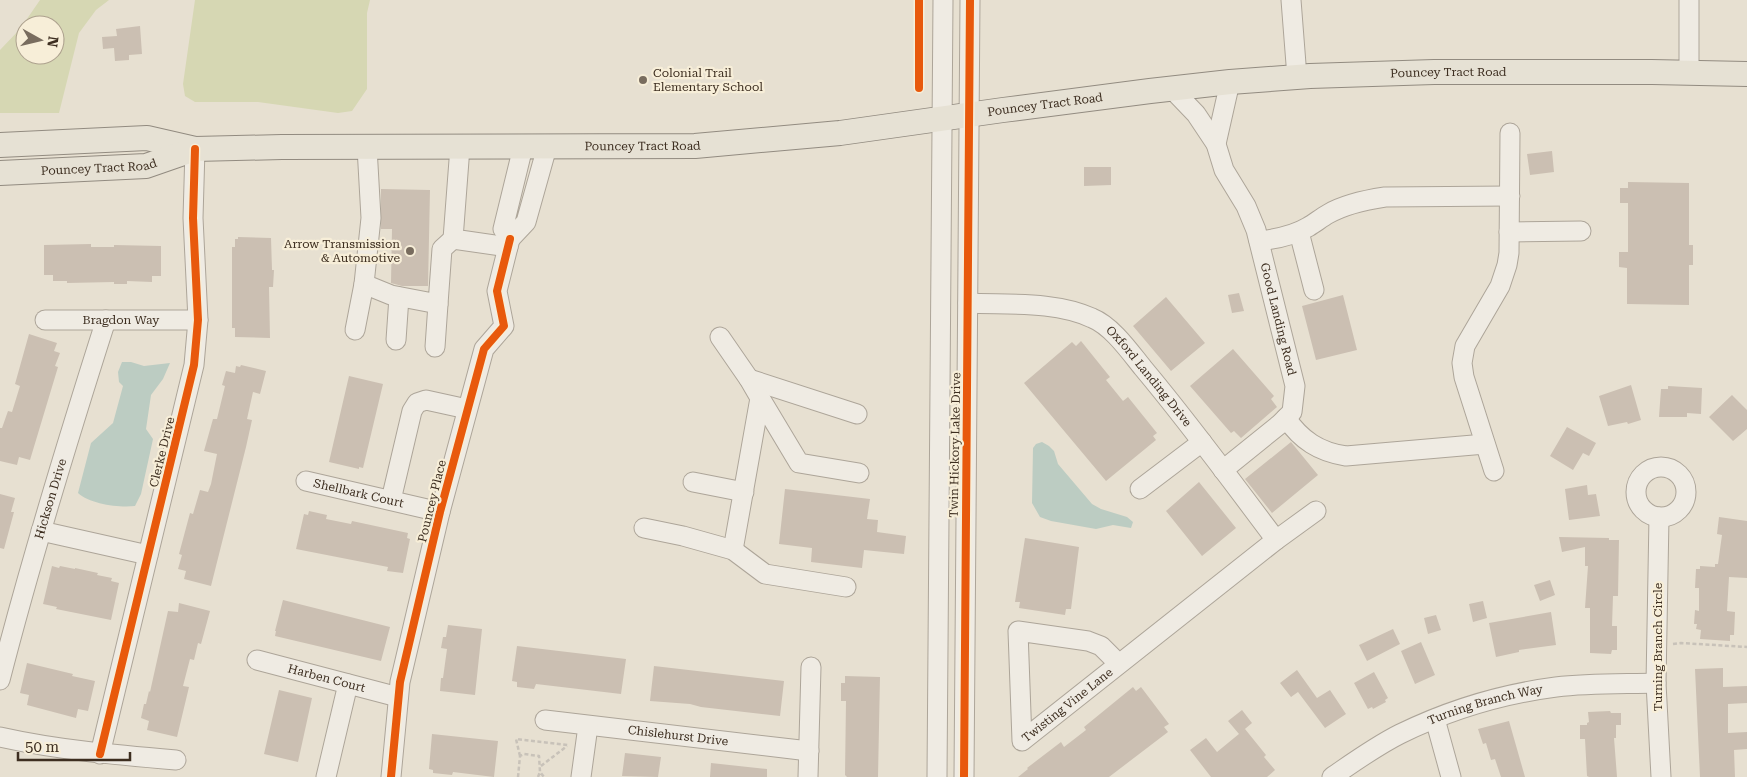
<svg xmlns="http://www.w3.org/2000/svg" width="1747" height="777" font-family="'Roboto Serif',serif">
<rect width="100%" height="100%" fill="#e7e0d1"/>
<path fill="#d6d7b3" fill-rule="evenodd" d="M40,0H109L96,10L79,33L59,113H0V50L20,29ZM25,25H55V55H25Z
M195,0H370L367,13V89L352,111L338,113L258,102H195L185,96L183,84Z"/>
<path fill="#bcccc2" d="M122,362H131L144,366L170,363L163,379L151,395L146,429L153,439L141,494L135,506C119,508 90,504 78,493L91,443L113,423L123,386L119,382L118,372Z
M1042,442L1049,446L1054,451L1058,464L1092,504L1101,509L1127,517L1133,522L1131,528L1113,525L1096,529L1051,521L1040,517L1032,503L1033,448L1036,444Z"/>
<path fill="#cbbfb2" d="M140,26L142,54L129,55V60L115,61L114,48L103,49L102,37L117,36L116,29Z
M1552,151L1554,172L1530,175L1527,154Z
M1084,167H1111V185L1084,186Z
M1628,182L1689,183V245H1693V265H1689V305L1627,304V268L1619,267V252H1628V203H1620V188H1628Z
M381,189L430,190L428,286H402L391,283L392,229H381Z
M238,237L271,238L272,270H274L273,287H269L270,338L235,337V328H232V247H235V239H238Z
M91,244V247H114V245L161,246V276H152V282L127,281V284H114V282L67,283V281H53V275H44V245Z
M1239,293L1244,311L1232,313L1228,295Z
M1343,295L1357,350L1316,360L1302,306Z
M1166,297L1205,343L1171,371L1133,326Z
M29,334L57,343L54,351L60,353L55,366L58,367L30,460L19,457L17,465L0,461V428H2L8,411L12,412L20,386L15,384Z
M1081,341L1110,377L1106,380L1123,401L1128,397L1157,433L1153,436L1156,440L1106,481L1024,383L1072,342L1076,346Z
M1233,349L1274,396L1271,399L1277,407L1241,438L1234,431L1231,433L1190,386Z
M241,365L266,371L260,394L253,392L247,419L252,420L246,447L211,586L184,579L186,571L178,569L182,555L179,554L190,513L193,514L200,490L208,492L211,484L217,454L204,451L213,419H217L225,386L222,385L226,371L235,373L236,366L240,367Z
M349,376L383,384L363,468L359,467V469L329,462Z
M1631,385L1641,420L1628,424L1627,422L1608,426L1599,396Z
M1668,386L1702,388L1701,414L1687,413V417H1659L1661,389H1668Z
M1732,395L1747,410V429L1733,441L1709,417Z
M1567,427L1596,443L1589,456L1583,453L1573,470L1550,456Z
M1291,442L1318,475L1272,513L1245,479Z
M1199,482L1236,528L1202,556L1166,511Z
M1587,485L1588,495L1596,494L1600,516L1569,520L1565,489Z
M785,489L870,499L867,519L878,520L877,532L906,536L904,554L864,550L862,568L811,562L812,548L779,544Z
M0,494L15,498L11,512H14L4,549L0,548Z
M309,511L327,515L326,519L351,524L352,521L408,533L407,538L410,539L403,573L387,571L388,567L296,549L304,514L308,515Z
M1719,517L1747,521V578L1729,577L1727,611L1735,612L1734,635H1730V641L1700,639L1701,630L1696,629L1697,624H1694L1695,610L1699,611V588H1695L1696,569H1700V566L1715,567V564H1718L1722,535L1717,534Z
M1559,537L1609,538V540H1619L1618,596H1613L1612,626H1617V650H1612L1611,654L1590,653V608H1585L1588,566H1585V547L1562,552Z
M1025,538L1079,547L1071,609H1066L1065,615L1019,608L1020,602H1015Z
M52,566L59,568L60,566L75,569V568L98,573L97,575L112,578L111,581L119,583L111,620L56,609L57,607L43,604Z
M1550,580L1555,595L1540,601L1534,585Z
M283,600L390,627L381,661L275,636L276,631H275Z
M1483,601L1487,618L1473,622L1469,604Z
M179,603L210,611L201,644L198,643L194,660L190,659L183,686L189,687L177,737L147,730L149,721L141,718L144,704H146L149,691L150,692L168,611L178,612Z
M1551,612L1556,645L1519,650V652L1496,657L1489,623Z
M1436,615L1441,630L1428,634L1424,618Z
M448,625L482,629L475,695L440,691L441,678H443L447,649L441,648L443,637H446Z
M1393,629L1400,644L1367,661L1359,645Z
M1421,642L1435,675L1415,684L1401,651Z
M517,646L626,659L621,694L536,684L534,689L517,687V682L512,681Z
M27,663L73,674L72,676L95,681L88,711L78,709L76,718L27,705L29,695L20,693Z
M654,666L784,681L780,716L701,707L690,704L650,701Z
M1723,668V687L1747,686V703L1728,704V733L1747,732V749L1734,750L1735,777H1700L1695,669Z
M1297,670L1317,698L1330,690L1346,714L1325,728L1298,692L1291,697L1280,683Z
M1374,672L1388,698L1385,700L1386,702L1373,709L1372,707L1368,709L1354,683Z
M845,676L880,677L878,777H847L845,775L846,701H841V683H845Z
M1133,687L1136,691L1141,687L1169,724L1164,727L1168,732L1109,777H1018L1028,769L1027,768L1061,742L1064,747L1086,730L1084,727Z
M279,690L312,698L298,762L264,754Z
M1242,710L1252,723L1239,734L1228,721Z
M1610,711L1611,713H1621V725H1616V738H1614L1617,777H1589L1587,776L1585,739H1580V725H1587V723L1589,722L1588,712Z
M1509,721L1525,777H1501L1495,759L1491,760L1486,743L1483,744L1478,729Z
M1245,729L1266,755L1264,757L1275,770L1267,777H1211L1190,750L1206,738L1217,752Z
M432,734L498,741L494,777L453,772L452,775L433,773V770L429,769Z
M625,753L661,757L658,777L622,776Z
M711,763L767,769V777H710Z"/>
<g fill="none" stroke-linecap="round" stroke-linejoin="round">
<g stroke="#ada599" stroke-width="21">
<g id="minor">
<path d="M1291,0L1297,77"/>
<path d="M1689,73V0"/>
<path id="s1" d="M1172,89L1196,114L1216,144L1224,170L1246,206L1256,230L1295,386L1292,412L1280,424L1223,470"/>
<path d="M1216,144L1230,82"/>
<path d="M367,147L371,218L364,284L391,295L438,304L442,249L453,239"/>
<path d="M460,147L453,239L508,247"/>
<path d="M523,147L503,229L510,239L526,222L547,147"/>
<path d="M1299,232L1314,290"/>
<path d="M1509,232L1581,231"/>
<path d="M1259,241C1276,239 1293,236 1308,227C1315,223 1321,218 1328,214C1345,204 1365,200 1385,197L1510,196"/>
<path id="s2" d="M968,303C1008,305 1055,301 1092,318C1112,326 1130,352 1143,368C1190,424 1233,483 1276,540"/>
<path id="s3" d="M45,320H198"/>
<path d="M355,330L364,284"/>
<path d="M720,337L749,379L760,398L733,550"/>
<path d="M396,340L399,297"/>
<path d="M435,347L438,304"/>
<path d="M749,379L857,414"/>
<path d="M760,398L799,463L859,473"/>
<path d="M1286,418C1301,440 1319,452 1346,456L1485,444"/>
<circle cx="1661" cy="492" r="25"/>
<path d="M1494,471L1464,377L1462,363L1465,346L1500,286L1507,265L1509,253L1510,133"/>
<path id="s4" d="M306,481L440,512"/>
<path d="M693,482L744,492"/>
<path d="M1140,489L1202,442"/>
<path d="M391,500L412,411L417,403L426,400L467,409"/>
<path d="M1659,517L1656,683L1661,777"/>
<path d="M644,528L683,536L733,550L765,574L846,587"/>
<path d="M41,531L148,555"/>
<path id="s5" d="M257,660L398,697"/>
<path id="s6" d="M1119,664L1101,646L1088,641L1018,631L1022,741L1276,540L1316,511"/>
<path id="s7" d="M0,680C31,559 68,439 106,320"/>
<path d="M1435,719L1451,777"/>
<path id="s8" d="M545,720L809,751"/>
<path d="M0,737C58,750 117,755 176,760"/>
<path d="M100,754L194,365L198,320L193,218L195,149"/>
<path d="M326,777L348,684"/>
<path d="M391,777L400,682L440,512L484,349L504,326L497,291L510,239"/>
<path d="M581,777L588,726"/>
<path d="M808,777L811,667"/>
<path d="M937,777L943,0"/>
<path d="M964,777L970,0"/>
<path id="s9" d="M1332,777C1354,762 1376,746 1400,734C1449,710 1502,694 1556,687C1589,683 1623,684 1656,683"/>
</g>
</g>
<g stroke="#928b80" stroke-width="26">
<g id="major">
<path id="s10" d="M0,145L147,138L195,149L282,147L695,146L840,133L1003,110L1150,91L1230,82L1310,76L1434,72H1652L1747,74"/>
<path id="s11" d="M0,173L146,166L195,149"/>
</g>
</g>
<path stroke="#c8c2b9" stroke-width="2.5" stroke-dasharray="4 2.5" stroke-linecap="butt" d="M1673,644L1681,643L1747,647
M520,756L516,739L568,745
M541,766L567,746
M518,777L520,756L524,754L539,756L540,772L544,777
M538,777L540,772"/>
<use href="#minor" stroke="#efebe3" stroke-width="19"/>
<use href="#major" stroke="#e6e1d4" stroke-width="24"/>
<g stroke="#f7eed8" stroke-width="11">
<path id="cycleway" d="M919,88V0
M100,754L194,365L198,320L193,218L195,149
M391,777L400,682L440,512L484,349L504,326L497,291L510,239
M964,777L970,0"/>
</g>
<use href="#cycleway" stroke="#e8590c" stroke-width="8"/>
</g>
<g fill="#786c5e" stroke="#f7eed8" stroke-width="2">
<circle cx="643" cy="80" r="5"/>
<circle cx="410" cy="251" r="5"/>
</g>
<g text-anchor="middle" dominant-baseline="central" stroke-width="4.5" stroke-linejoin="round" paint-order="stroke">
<g font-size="12" fill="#3d2e20" stroke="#f7eed8" text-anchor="start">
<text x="653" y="73">Colonial Trail<tspan x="653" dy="14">Elementary School</tspan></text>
<text x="400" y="244" text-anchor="end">Arrow Transmission<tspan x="400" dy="14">&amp; Automotive</tspan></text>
</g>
<g font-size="12" fill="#3d2e20" stroke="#f7eed8">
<text stroke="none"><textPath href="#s10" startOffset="1454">Pouncey Tract Road</textPath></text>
<text stroke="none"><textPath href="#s10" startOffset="1049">Pouncey Tract Road</textPath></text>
<text stroke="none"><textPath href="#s10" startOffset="644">Pouncey Tract Road</textPath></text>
<text stroke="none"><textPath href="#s11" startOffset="99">Pouncey Tract Road</textPath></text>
<text stroke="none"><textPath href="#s1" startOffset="258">Good Landing Road</textPath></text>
<text stroke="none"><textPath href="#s3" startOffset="76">Bragdon Way</textPath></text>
<text stroke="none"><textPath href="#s2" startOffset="208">Oxford Landing Drive</textPath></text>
<text transform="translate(955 445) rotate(-89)">Twin Hickory Lake Drive</text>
<text transform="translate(162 452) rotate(-76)">Clerke Drive</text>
<text stroke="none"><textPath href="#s4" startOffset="54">Shellbark Court</textPath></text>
<text stroke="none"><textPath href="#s7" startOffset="188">Hickson Drive</textPath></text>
<text transform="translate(432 501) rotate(-76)">Pouncey Place</text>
<text transform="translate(1658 647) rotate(-90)">Turning Branch Circle</text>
<text stroke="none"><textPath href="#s5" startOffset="72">Harben Court</textPath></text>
<text stroke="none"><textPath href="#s6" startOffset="278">Twisting Vine Lane</textPath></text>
<text stroke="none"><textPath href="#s9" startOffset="171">Turning Branch Way</textPath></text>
<text stroke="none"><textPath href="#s8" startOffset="134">Chislehurst Drive</textPath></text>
</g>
</g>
<g transform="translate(40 40) rotate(98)"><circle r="24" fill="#f7eed8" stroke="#ada18e"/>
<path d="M0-4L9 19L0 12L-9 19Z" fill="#786c5e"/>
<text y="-8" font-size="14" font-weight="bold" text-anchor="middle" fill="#3d2e20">N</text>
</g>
<path d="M18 752v8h112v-8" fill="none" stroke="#3d2e20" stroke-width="2.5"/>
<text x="25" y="752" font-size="15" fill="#3d2e20" stroke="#f7eed8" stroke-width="4" paint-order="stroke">50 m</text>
</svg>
